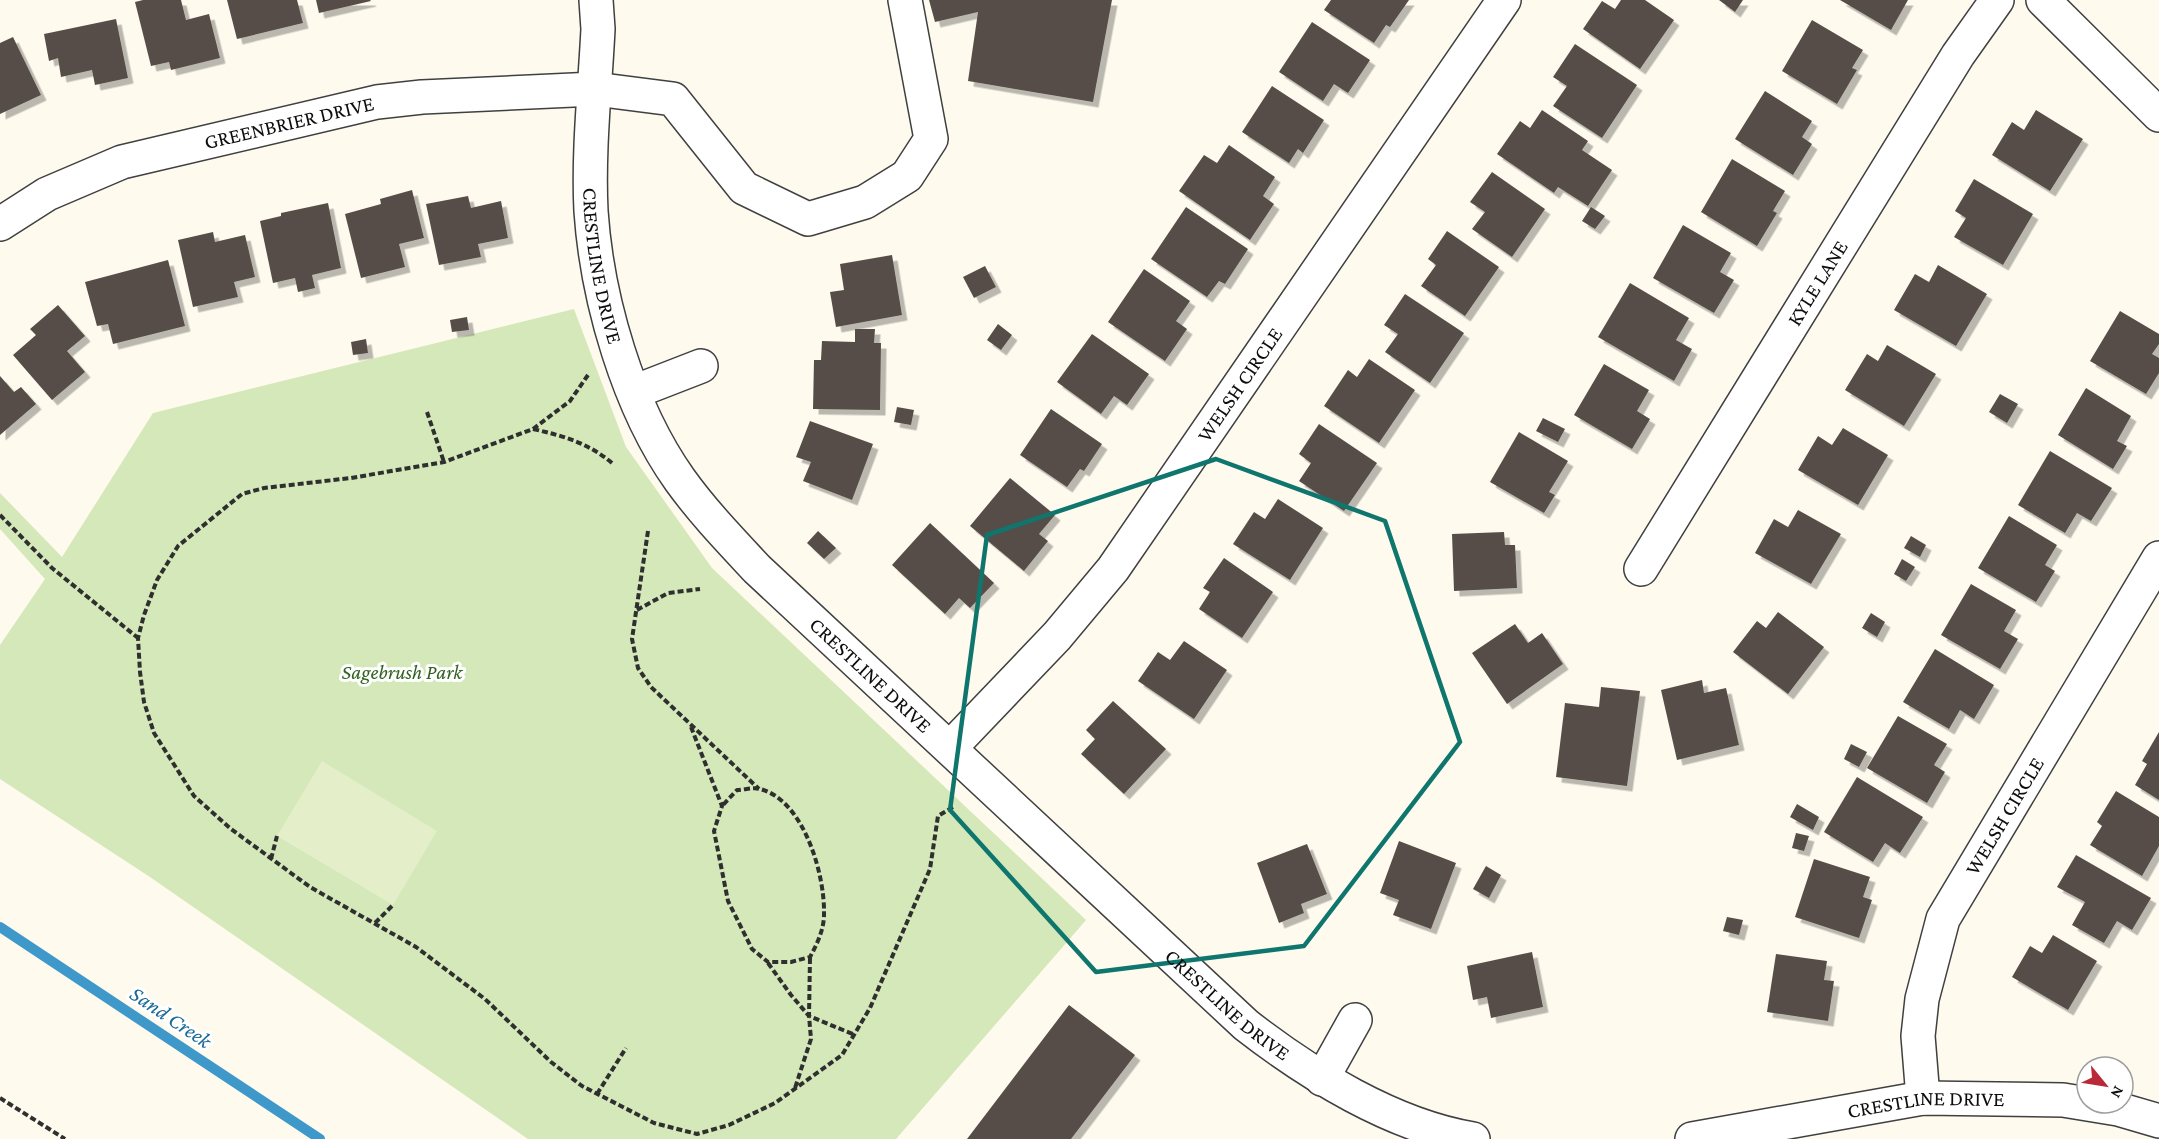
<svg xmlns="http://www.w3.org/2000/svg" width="2159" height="1139" font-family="'Crimson Pro',serif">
<defs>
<filter id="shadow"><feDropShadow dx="5.5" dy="5.5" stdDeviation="0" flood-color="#0004"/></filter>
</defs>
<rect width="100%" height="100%" fill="#fefaee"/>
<path fill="#d4e8b9" d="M574,309L626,447L712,568L1086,920L896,1139H528L150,877L0,779V645L45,579L0,529V493L62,557L153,413Z"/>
<path fill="#e4efca" d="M322,761L437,831L393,905L277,836Z"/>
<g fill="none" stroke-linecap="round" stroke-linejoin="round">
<path stroke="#3e98c9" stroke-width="10" d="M0,927L320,1139"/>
</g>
<path fill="#564e4a" filter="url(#shadow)" d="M143,0H181L186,20L209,14L220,58L171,70L169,62L151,66L135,2Z
M227,0H297L303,23L237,39Z
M316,0H370L371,1L319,13Z
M929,0H1112L1093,102L968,81L978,12L935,22Z
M1331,0H1409L1390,27L1386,25L1374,43L1324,10Z
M1621,0H1645L1674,20L1640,69L1583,29L1602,1L1615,9Z
M1719,0H1743L1735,12Z
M1840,0H1908L1891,30Z
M116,19L128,78L95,85L92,70L61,77L58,58L49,61L44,34Z
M1812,20L1863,50L1852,68L1857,70L1837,104L1782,71Z
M1312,22L1370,60L1348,93L1334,84L1323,101L1279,72Z
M13,37L41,95L0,114V43Z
M1575,44L1637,85L1602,138L1553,106L1567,86L1553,77Z
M1272,86L1324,120L1303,153L1298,149L1289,163L1242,132Z
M1765,91L1812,121L1802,137L1812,144L1793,175L1735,139Z
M1542,110L1588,141L1582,150L1612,170L1588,206L1558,187L1554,193L1497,154L1520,121L1530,128Z
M2036,110L2083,139L2050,191L1992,155L2012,122L2024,130Z
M1229,145L1275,177L1263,196L1274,204L1250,240L1179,191L1204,155L1217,163Z
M1732,159L1785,191L1773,211L1777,213L1757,246L1701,212Z
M1492,172L1545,209L1512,257L1472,229L1485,212L1470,202Z
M1974,179L2033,214L2003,265L1954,237L1966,218L1955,211Z
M412,190L424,238L399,244L405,267L361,278L345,214L381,204L380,199Z
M468,196L471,208L501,201L508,238L478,244L481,257L439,265L426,204Z
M328,203L341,268L312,275L315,288L298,292L295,278L273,283L260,221L281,216V213Z
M1186,207L1248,249L1225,284L1219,281L1207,297L1151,259Z
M1591,207L1605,216L1595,229L1582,221Z
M1683,225L1731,253L1720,272L1734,280L1714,313L1653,278Z
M1447,231L1499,267L1465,316L1421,286L1436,265L1428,259Z
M213,232L215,242L245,235L255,277L234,282L238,297L193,307L178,240Z
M892,255L902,315L836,327L830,292L844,290L840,264Z
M168,260L185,326L113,344L108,324L97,326L85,282Z
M1938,265L1987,294L1956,346L1894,310L1915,274L1929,282Z
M985,266L996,287L974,298L963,277Z
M1144,269L1190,301L1176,321L1187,329L1165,361L1108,322Z
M1630,283L1689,318L1676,340L1692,349L1674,381L1598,337Z
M1405,294L1464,333L1430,383L1385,352L1398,334L1384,325Z
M58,305L85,336L67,351L85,372L52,400L13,355L36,335L30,329Z
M2120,311L2159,334V344L2152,354L2159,358V373L2146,394L2090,361Z
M467,317L469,330L452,332L450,320Z
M998,324L1012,335L1001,350L987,340Z
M855,329H875L874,343H881L880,410L813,409L814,360H821L822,341L855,342Z
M1092,334L1149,374L1127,405L1114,396L1101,414L1057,382Z
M366,339L368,353L353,355L351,342Z
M1887,345L1936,374L1904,426L1845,390L1867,354L1878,361Z
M1369,359L1415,390L1379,443L1324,406L1348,370L1357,377Z
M1604,364L1649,390L1637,411L1650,419L1632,449L1574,415Z
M0,376L14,392L21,387L36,404L0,435Z
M2086,388L2131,416L2117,441L2127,446L2113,469L2058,435Z
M2000,394L2018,404L2007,423L1989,412Z
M897,407L914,410L911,425L894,422Z
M1051,409L1102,444L1084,471L1080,469L1067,487L1020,455Z
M1543,418L1565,429L1558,442L1536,431Z
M810,421L873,444L852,500L803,481L811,462L796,457Z
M1319,424L1377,463L1344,511L1299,481L1311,463L1299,454Z
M1843,428L1888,455L1858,505L1798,470L1818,436L1832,445Z
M1519,432L1568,461L1549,492L1555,495L1544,513L1490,482Z
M2050,451L2112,488L2091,521L2077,513L2065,533L2018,505Z
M1010,478L1055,515L1039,534L1048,541L1024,571L970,526Z
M1278,499L1323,528L1290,580L1233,544L1254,512L1265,519Z
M1798,510L1841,534L1811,584L1755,553L1774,519L1788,527Z
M2009,516L2057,545L2045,565L2055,571L2036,602L1978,568Z
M930,523L994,583L970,608L959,598L945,614L892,565Z
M818,531L836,548L824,559L807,543Z
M1504,532L1505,545H1515L1517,588L1454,591L1452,534Z
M1911,536L1926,545L1920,557L1904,548Z
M1224,558L1273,592L1242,638L1199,609L1210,592L1203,588Z
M1902,559L1915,567L1906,581L1894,574Z
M1971,584L2016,610L2004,631L2018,639L2000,669L1941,635Z
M1778,612L1824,647L1788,694L1733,652L1757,621L1766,628Z
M1871,613L1885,622L1877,637L1862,628Z
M1515,624L1528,643L1542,633L1563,664L1507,704L1472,653Z
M1184,641L1227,670L1194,719L1138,681L1158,652L1170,660Z
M1935,649L1994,685L1974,719L1960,710L1949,729L1903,702Z
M1702,680L1704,693L1726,688L1739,745L1677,760L1661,690Z
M1601,687L1640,691L1627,786L1556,777L1565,703L1599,707Z
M1113,701L1166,749L1124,794L1081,754L1095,739L1086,730Z
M1898,716L1947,744L1934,765L1945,772L1927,803L1867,768Z
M2159,732V800L2135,785L2147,764L2142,761Z
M1851,744L1867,752L1859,767L1844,759Z
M1857,777L1923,817L1900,853L1885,843L1873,862L1824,832Z
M2116,791L2159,817V846L2142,876L2090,845L2102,826L2097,822Z
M1797,804L1819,817L1813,830L1790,817Z
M1796,833L1809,836L1804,851L1792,848Z
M1399,841L1456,863L1431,929L1393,915L1399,900L1380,893Z
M1307,844L1327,894L1301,904L1304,913L1279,923L1257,863Z
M2076,855L2151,898L2132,930L2117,921L2104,943L2072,925L2085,902L2057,887Z
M1814,859L1870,877L1863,897L1872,900L1859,938L1795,917Z
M1486,866L1501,875L1489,898L1473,889Z
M1727,917L1743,920L1739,935L1723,931Z
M2053,935L2097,961L2068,1010L2012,977L2030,946L2042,953Z
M1532,952L1543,1007L1491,1018L1487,997L1473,1000L1467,966Z
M1776,954L1827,961L1824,980L1834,981L1828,1021L1767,1012Z
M1069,1005L1135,1055L1071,1139H967Z"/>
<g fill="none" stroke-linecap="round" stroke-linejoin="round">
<g stroke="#404040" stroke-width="36">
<g id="minor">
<path id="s1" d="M596,0L598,29C595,89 588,151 591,211C597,299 628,407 680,480C703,512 730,540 757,569L1246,1025C1309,1074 1393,1126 1473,1139"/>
<path d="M2043,0L2159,115"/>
<path id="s2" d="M0,224L47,194L122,162L377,102L422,97L595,89L673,99L744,188L808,219L865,202L907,176L931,139L905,0"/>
<path d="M634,392L701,366"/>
<path id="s3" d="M1641,569L1958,55L1997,0"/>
<path id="s4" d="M950,748L1057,636L1113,569L1504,0"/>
<path d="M1322,1079L1355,1020"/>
<path id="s5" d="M1923,1098L1918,1036L1922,999L1943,919L2159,558"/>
<path id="s6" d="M1692,1139L1923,1098L2063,1100L2118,1109L2159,1121"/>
</g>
</g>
<path stroke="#2f2f2f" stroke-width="4" stroke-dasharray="6 3" stroke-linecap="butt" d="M588,375L570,401L533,429L444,462L351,478L264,488L242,494L178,546L157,580L144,615L138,638L140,672L144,702L154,733L194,796L231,829L310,887L416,947L485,999L551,1062L582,1086L654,1123L697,1134L729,1125L775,1103L842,1055L870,1008L930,869L938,816L953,807
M427,412L444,462
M533,429C564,436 588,443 612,463
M0,515L52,568L138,638
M648,531L632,639L638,668L651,687L759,789
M637,610L668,593L700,589
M691,727L722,806L714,831L728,901L752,949L768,962H791L810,957C817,944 824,930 824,914C825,875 804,800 760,789C753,787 744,790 737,790L722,806
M271,859L277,836
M375,923L393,905
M810,958L809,1016L855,1035
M768,963L791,995L809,1016L811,1039L795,1088
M597,1094L626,1048
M0,1098L65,1139"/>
<use href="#minor" stroke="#fff" stroke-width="33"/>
</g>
<path fill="none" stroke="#0f766e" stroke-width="4.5" stroke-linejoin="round" d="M1216,459L1385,521L1460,742L1304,946L1096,972L950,810L987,535Z"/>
<g text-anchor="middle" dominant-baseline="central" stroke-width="6" stroke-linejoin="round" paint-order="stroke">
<g font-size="21" fill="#0d0d0d" stroke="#fff">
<text stroke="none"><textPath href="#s2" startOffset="309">GREENBRIER DRIVE</textPath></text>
<text stroke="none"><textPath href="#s1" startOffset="267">CRESTLINE DRIVE</textPath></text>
<text stroke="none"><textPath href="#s3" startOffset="336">KYLE LANE</textPath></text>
<text stroke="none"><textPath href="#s4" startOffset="466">WELSH CIRCLE</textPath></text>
<text stroke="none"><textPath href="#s1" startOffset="771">CRESTLINE DRIVE</textPath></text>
<text stroke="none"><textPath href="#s5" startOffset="302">WELSH CIRCLE</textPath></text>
<text stroke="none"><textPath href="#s1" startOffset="1257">CRESTLINE DRIVE</textPath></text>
<text stroke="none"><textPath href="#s6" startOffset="237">CRESTLINE DRIVE</textPath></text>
</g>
<g font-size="21" font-style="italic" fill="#316320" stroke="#fff">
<text x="402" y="672">Sagebrush Park</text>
</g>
<g font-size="22" font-style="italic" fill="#1a6a9b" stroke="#fff">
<text transform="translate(171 1017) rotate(34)">Sand Creek</text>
</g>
</g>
<g transform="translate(2105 1085) rotate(120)"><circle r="28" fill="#ffffff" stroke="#9e9e9e" stroke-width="1.5"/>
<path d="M0-4.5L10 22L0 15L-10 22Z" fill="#b92a38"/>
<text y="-9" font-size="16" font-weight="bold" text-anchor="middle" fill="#0d0d0d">N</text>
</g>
</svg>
